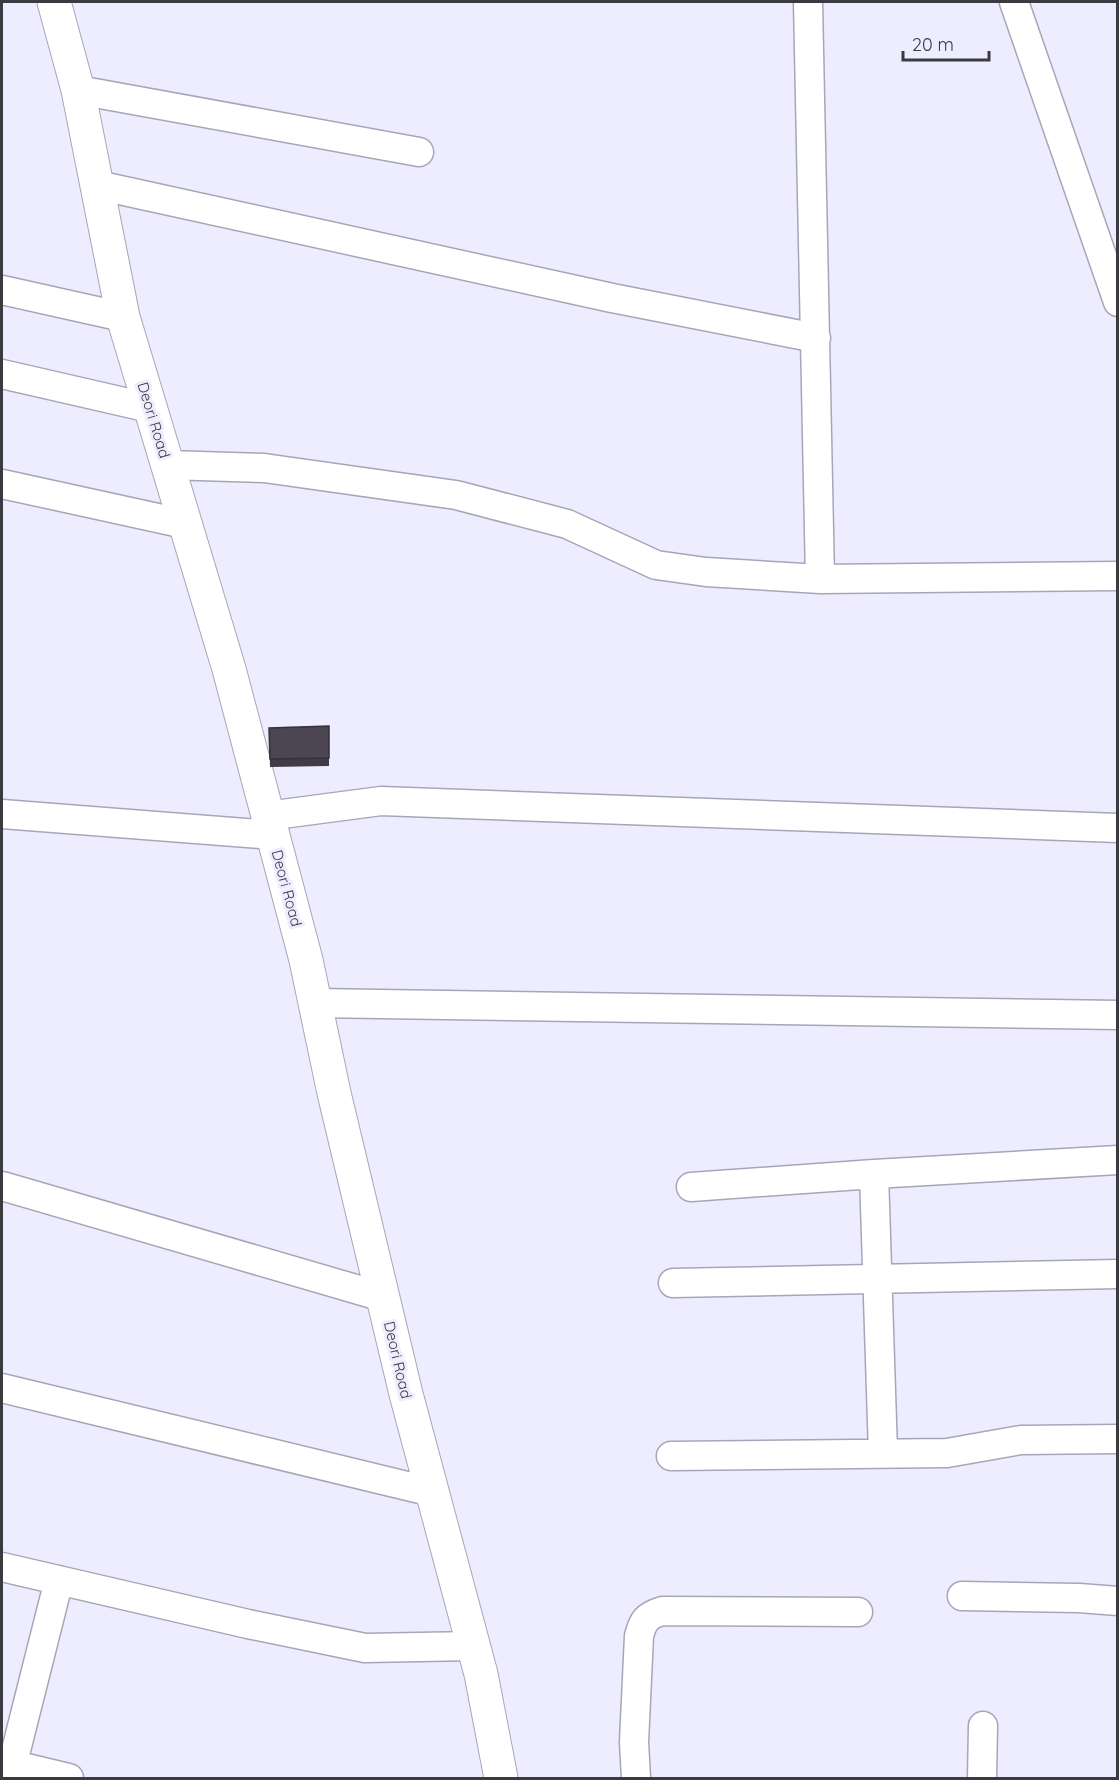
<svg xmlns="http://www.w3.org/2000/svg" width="1119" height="1780" font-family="Quicksand,sans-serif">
<rect width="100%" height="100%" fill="#eeedff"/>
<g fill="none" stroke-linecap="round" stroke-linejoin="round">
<g stroke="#a7a6b6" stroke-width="31">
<path id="minor" d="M808,2L820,579
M1014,2L1118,302
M78,90L419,152
M97,185L612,298L816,338
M2,290L123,317
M2,374L150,408
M167,465L264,468L456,495L567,524L656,565L706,572L820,579L1118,576
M2,484L185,524
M2,814L273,835
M267,816L381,801L1118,828
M315,1003L1118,1015
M874,1174L883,1453
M2,1186L383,1297
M691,1187L874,1174L1118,1160
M673,1283L1118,1274
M2,1388L432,1492
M671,1456L947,1453L1021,1440L1118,1439
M2,1567L248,1624L365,1648L474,1646
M962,1596L1079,1598L1118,1601
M2,1762L69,1778
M9,1778L59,1580
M636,1778L634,1742L639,1636C643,1621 646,1616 662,1611L858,1612
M982,1778L983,1726"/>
</g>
<g stroke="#a7a6b6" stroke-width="35">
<path id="tertiary" d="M54,2L78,90L123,317L229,669L306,960L334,1093L406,1394L481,1674L501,1778"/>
</g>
<use href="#minor" stroke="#fff" stroke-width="28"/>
<use href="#tertiary" stroke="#fff" stroke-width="33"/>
</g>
<path fill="#413b47" d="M269,728L329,758V766L270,767Z"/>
<path fill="#4c4552" stroke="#353039" stroke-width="1.5" d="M329,726V758L270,759L269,728Z"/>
<g text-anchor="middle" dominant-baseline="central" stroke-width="6" stroke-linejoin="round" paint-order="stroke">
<g font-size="15" fill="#3a3a41" stroke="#eeedff">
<text transform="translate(154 420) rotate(73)">Deori Road</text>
<text transform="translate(287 888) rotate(75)">Deori Road</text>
<text transform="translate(398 1360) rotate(77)">Deori Road</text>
</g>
</g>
<rect width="1119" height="1780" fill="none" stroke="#3a3a41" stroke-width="6"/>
<path d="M903 51v9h86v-9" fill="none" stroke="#3a3a41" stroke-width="3"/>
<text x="912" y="51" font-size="18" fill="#3a3a41" stroke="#eeedff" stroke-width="4.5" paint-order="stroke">20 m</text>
</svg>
